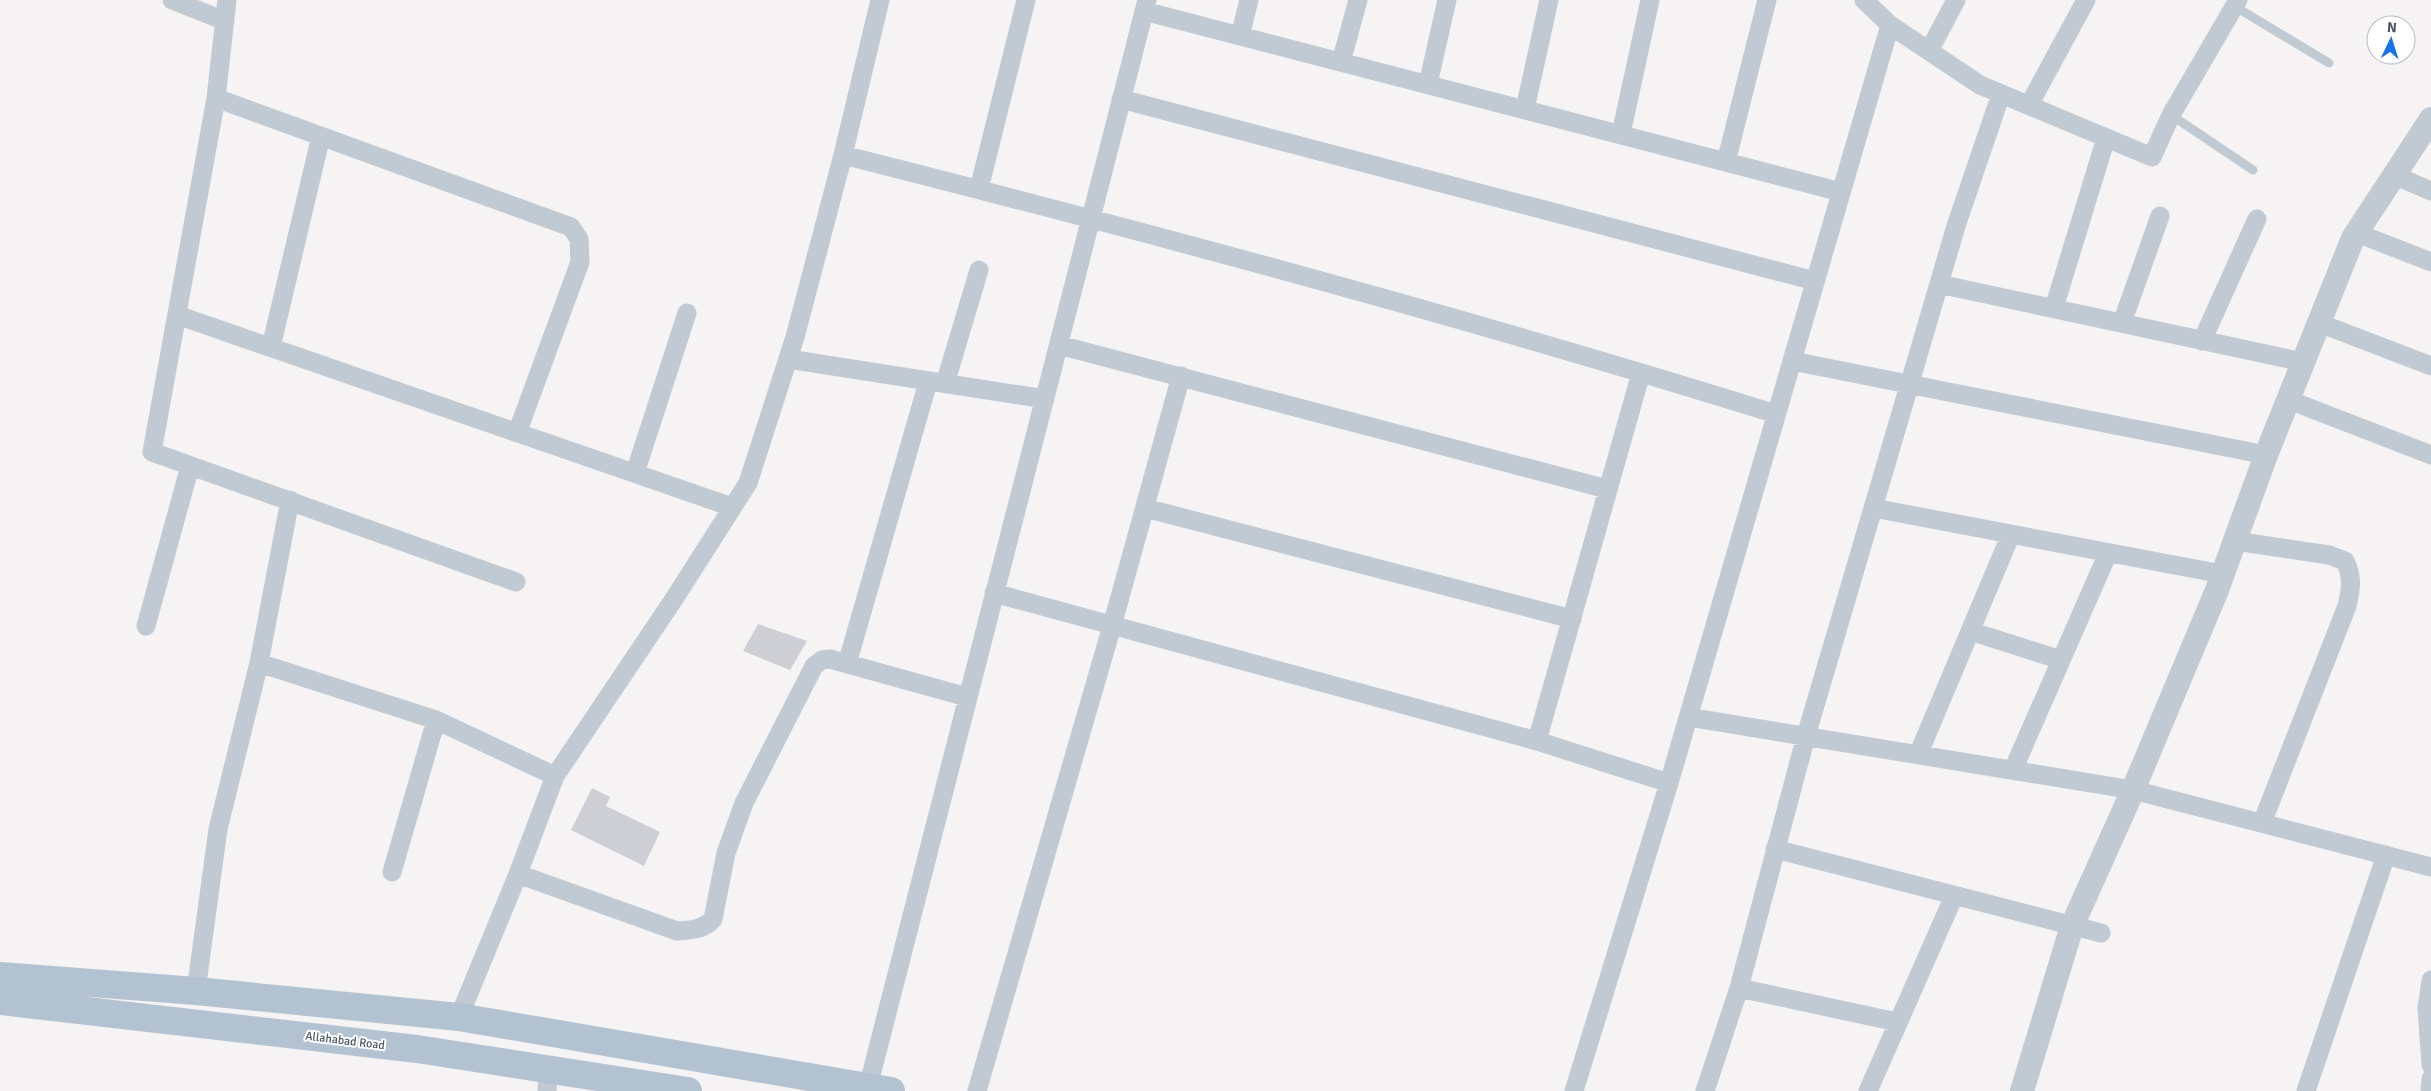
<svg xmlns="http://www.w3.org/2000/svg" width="2431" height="1091" font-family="Signika,sans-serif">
<rect width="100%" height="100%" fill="#f5f3f3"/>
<path fill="#cdcfd5" d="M758,624L807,641L790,670L743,651Z
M592,788L610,797L606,806L660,832L644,866L571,830Z"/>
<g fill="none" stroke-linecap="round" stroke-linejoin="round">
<path stroke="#c1cad2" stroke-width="9" d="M2234,6L2329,63
M2171,115L2253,170"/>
<path stroke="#c1cad2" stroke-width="19" d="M172,0L225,21
M227,0L216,98L152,452L516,582
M1864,0L1890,25L1980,85L2152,157L2171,115L2238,0
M1144,11L1841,192
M1240,36L1249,0
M1929,51L1956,0
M1341,62L1358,0
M1428,84L1447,0
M216,98L571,227L579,239L580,262L517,433
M1121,99L1815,281
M2029,105L2086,0
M1525,109L1549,0
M1621,134L1650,0
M843,155C1156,234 1468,318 1776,414
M1726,162L1767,0
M2394,175L2431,191
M979,189L1026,0
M2357,233L2431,262
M1939,284L2303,362
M2054,308L2106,138
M177,315L732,507
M2122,323L2160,216
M2319,323L2431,366
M2202,341L2257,219
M1059,345L1607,489
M271,347L321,136
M788,359L1045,399
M1792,361L2266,455
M945,384L979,270
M2289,400L2431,455
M635,473L687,313
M1145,508L1572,619
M1873,508L2222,574
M2235,541L2329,555L2345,561C2353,577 2351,589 2347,606L2262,823
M994,593L1537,741L1669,783
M146,626L190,466
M1970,631L2061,660
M259,663L436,720L555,776
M847,664L928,382
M1688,717L2133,790L2431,867
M1537,741L1641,373
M1918,755L2011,534
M2013,770L2108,553
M1775,849L2101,933
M392,872L436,720
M518,874L677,931C691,930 703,930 713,919L726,853L744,803L814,666L822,660L830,659L967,697
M2431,980L2427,1008L2431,1065
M1739,988L1897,1022
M196,991L218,829L259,663L290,500
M459,1017L518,874L555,776L674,599L748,483L795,337L843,155L880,0
M868,1087L1147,0
M547,1091L548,1070
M977,1091L1112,626L1181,376
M1574,1091L1669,783L1890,25
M1705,1091L1739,988L1806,736L1956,226L2001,94
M1868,1091L1954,896
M2306,1091L2386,855
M2430,1091L2431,1079"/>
<path stroke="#c1cad2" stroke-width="24" d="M2022,1091L2072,926L2133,790L2217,590L2266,455L2353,238L2431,119"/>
<path stroke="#b3c2d1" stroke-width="28" d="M0,976L196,991L459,1017L891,1091
M0,1001L417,1049L688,1091"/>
</g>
<g text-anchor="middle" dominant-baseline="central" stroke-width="4" stroke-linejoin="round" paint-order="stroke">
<g font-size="12" fill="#4a5661" stroke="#fff">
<text transform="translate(345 1041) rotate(7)">Allahabad Road</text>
</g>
</g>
<g transform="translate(2391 40) rotate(4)"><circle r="24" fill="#ffffff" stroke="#b7bbc0"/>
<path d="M0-4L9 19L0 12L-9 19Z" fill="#1a73e8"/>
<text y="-8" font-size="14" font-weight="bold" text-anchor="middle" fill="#4a5661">N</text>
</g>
</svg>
